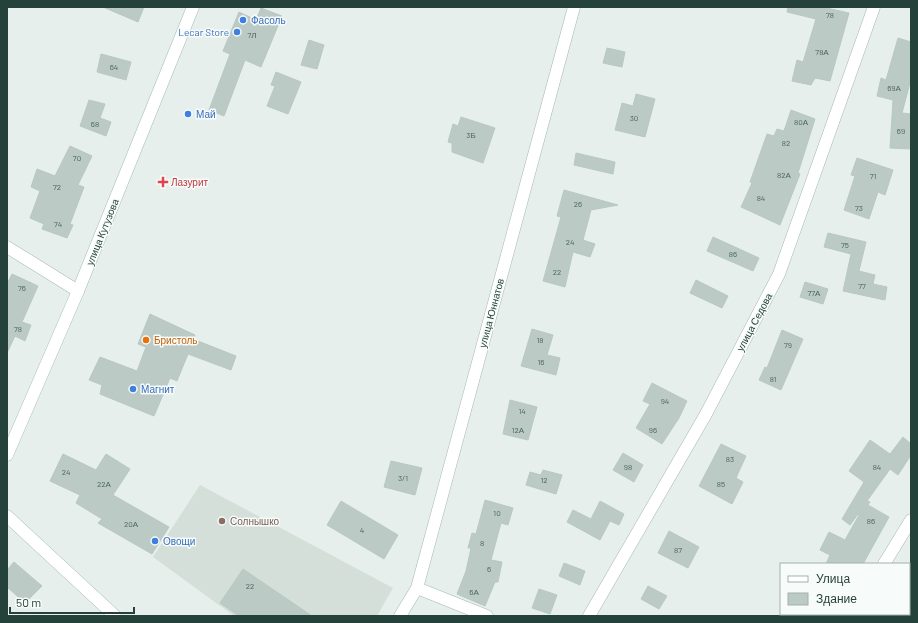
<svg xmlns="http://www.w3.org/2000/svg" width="918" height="623" font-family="Barlow,sans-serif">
<rect width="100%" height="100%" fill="#e6efeb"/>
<path fill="#d4dfda" d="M200,485L393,588L377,616H234L153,557Z"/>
<path fill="#bbcac4" stroke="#b8c9c2" d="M103,7H144L138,22Z
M788,7H822L849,13L830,81L815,78L811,85L792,81L797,60L803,62L816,19L787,12Z
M261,8L282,16L261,67L245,60L224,116L209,110L230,54L223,51L239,12L256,20Z
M898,38L911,42V79L902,113L911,114V149L890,148L893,100L877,96L881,78L886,80Z
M309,40L324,45L317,69L301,65Z
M607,48L625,52L622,67L603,63Z
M101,54L131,62L126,80L97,72Z
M276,72L301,82L288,114L267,106L275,86L271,85Z
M636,94L655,99L645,137L615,130L622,103L633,106Z
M89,100L105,104L100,118L111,122L106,136L80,126Z
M791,110L815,119L798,173L800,174L780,225L741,207L752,183L750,182L767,134L774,136L777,129L784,131Z
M461,117L495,128L483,163L452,152V143L448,142L453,124L458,126Z
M70,146L92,156L78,185L84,187L70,224L73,225L67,238L42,229L44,224L30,218L40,191L31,187L37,169L55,176Z
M576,153L615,162L613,174L574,165Z
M857,158L893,170L885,195L878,192L869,219L844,210L855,176L851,175Z
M564,190L618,205L591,210L583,240L595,244L590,257L573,252L565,287L543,281L561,217L557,216Z
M828,233L866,242L859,271L875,275L873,284L887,287L885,300L843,291L851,254L824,247Z
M713,237L759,258L753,271L707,251Z
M12,274L38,286L22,322L31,325L25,341L15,336L7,353V284Z
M696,280L728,296L722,308L690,293Z
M805,282L828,289L823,304L800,297Z
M150,314L195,335L193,339L236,356L231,370L188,354L177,381L170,378L154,416L100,394L102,385L89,380L100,357L137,371L146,347L138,344Z
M532,329L553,335L547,355L560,358L556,375L521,366Z
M782,330L803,339L781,390L759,380L765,367L767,368Z
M652,383L687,401L679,418L662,444L636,428L650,404L643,401Z
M510,400L537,407L528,440L503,434Z
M903,437L911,444V455L898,475L890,469L867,501L870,502L868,505L889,517L863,564H826L830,555L820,550L829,532L845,540L859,515L858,514L850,525L842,519L864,482L849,471L870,440L890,454Z
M721,444L746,456L736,478L743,482L732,504L699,486Z
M623,453L643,465L634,482L613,470Z
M63,454L96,470L106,454L130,469L113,495L169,527L152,554L98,523L102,519L76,503L80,495L50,481Z
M391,461L422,468L415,495L384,487Z
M543,470L562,475L556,494L526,485L530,472L541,475Z
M485,500L513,508L508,525L501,523L491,560L502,562L498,582H495L485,606L457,594L466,571L471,548H468L472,533L476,534Z
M341,501L398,535L384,559L327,525Z
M600,501L624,514L619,525L610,521L600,540L567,522L573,510L591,519Z
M669,531L699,547L688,568L658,553Z
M14,562L42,586L25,603L7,587V570Z
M564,563L585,571L580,585L559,576Z
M243,569L312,616H239L220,603Z
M648,586L667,596L659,609L641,599Z
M539,589L557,595L550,614L532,608Z"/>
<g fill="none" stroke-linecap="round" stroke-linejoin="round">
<g stroke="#a8b8b2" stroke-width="13">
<path id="minor" d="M7,247L78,291
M884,564L911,520
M417,588L487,616
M400,616L417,588L574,7
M589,616L706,414L779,274L874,7
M853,616L855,614"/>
</g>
<g stroke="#a4bbb3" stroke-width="13">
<path id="secondary" d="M7,455L78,291L193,7
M7,516L115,616"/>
</g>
<use href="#minor" stroke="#fff" stroke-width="12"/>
<use href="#secondary" stroke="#fff" stroke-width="12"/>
</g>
<g fill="#3f7fe0" stroke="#f7fbf9" stroke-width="1.5">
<circle cx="243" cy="20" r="4"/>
<circle cx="237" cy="32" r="4"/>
<circle cx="188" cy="114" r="4"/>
<circle cx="133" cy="389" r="4"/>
<circle cx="155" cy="541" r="4"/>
</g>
<path fill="#e0444e" stroke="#f7fbf9" stroke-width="1.5" d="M161 176h4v4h4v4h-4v4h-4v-4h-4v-4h4z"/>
<circle fill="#e8710a" stroke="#f7fbf9" stroke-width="1.5" cx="146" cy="340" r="4"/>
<circle fill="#8d6e63" stroke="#f7fbf9" stroke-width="1.5" cx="222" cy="521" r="4"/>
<g text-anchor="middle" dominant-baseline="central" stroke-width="3" stroke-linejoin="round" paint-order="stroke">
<g font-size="8" fill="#4a645c">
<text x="830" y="15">78</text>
<text x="252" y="35">7Л</text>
<text x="822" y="52">78А</text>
<text x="114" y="67">64</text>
<text x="894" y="88">69А</text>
<text x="634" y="118">30</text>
<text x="801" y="122">80А</text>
<text x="95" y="124">68</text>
<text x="901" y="131">69</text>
<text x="471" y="135">3Б</text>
<text x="786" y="143">82</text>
<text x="77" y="158">70</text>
<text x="784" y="175">82А</text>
<text x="873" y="176">71</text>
<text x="57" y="187">72</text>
<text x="761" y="198">84</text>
<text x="578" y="204">26</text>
<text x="859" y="208">73</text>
<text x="58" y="224">74</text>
<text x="570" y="242">24</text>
<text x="845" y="245">75</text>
<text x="733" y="254">86</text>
<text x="557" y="272">22</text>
<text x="862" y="286">77</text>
<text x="22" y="288">76</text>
<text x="814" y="293">77А</text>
<text x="18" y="329">78</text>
<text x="540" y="340">18</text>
<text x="788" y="345">79</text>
<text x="541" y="362">16</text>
<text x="773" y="379">81</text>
<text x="665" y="401">94</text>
<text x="522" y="411">14</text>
<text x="518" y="430">12А</text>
<text x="653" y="430">96</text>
<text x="730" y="459">83</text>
<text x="628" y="467">98</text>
<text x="877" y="467">84</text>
<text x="66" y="472">24</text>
<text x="403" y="478">3/1</text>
<text x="544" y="480">12</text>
<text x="104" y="484">22А</text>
<text x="721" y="484">85</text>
<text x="497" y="513">10</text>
<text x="871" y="521">86</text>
<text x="131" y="524">20А</text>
<text x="362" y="530">4</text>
<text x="482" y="543">8</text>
<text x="678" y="550">87</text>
<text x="489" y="569">6</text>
<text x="250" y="586">22</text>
<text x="474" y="592">6А</text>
</g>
<g font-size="10" fill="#366cbe" stroke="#f7fbf9" text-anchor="start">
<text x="251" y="20">Фасоль</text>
<text x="229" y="32" text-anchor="end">Lecar Store</text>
<text x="196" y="114">Май</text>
<text x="141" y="389">Магнит</text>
<text x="163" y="541">Овощи</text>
</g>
<g font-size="10" fill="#be3a42" stroke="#f7fbf9" text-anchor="start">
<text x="171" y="182">Лазурит</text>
</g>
<g font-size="10" fill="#24423a" stroke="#f7fbf9">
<text transform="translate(102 232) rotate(-68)">улица Кутузова</text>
<text transform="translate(491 313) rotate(-75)">улица Юннатов</text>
<text transform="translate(754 322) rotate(-62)">улица Седова</text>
</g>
<g font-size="10" fill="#c56008" stroke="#f7fbf9" text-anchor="start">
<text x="154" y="340">Бристоль</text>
</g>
<g font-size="10" fill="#785e54" stroke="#f7fbf9" text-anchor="start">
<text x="230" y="521">Солнышко</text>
</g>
</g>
<rect width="918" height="623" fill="none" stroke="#24423a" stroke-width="16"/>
<rect x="780" y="563" width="130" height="52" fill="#f7fbf9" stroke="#a3b1ad"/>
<rect x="788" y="576" width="20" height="6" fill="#ffffff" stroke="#a3b1ad"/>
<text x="816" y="583" font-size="12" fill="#24423a">Улица</text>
<rect x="788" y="593" width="20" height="12" fill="#bbcac4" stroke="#a3b1ad"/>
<text x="816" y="603" font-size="12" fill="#24423a">Здание</text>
<path d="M10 607v6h124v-6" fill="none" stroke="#24423a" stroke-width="2"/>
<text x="16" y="607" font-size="12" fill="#24423a" stroke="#f7fbf9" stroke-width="3" paint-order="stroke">50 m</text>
</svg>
